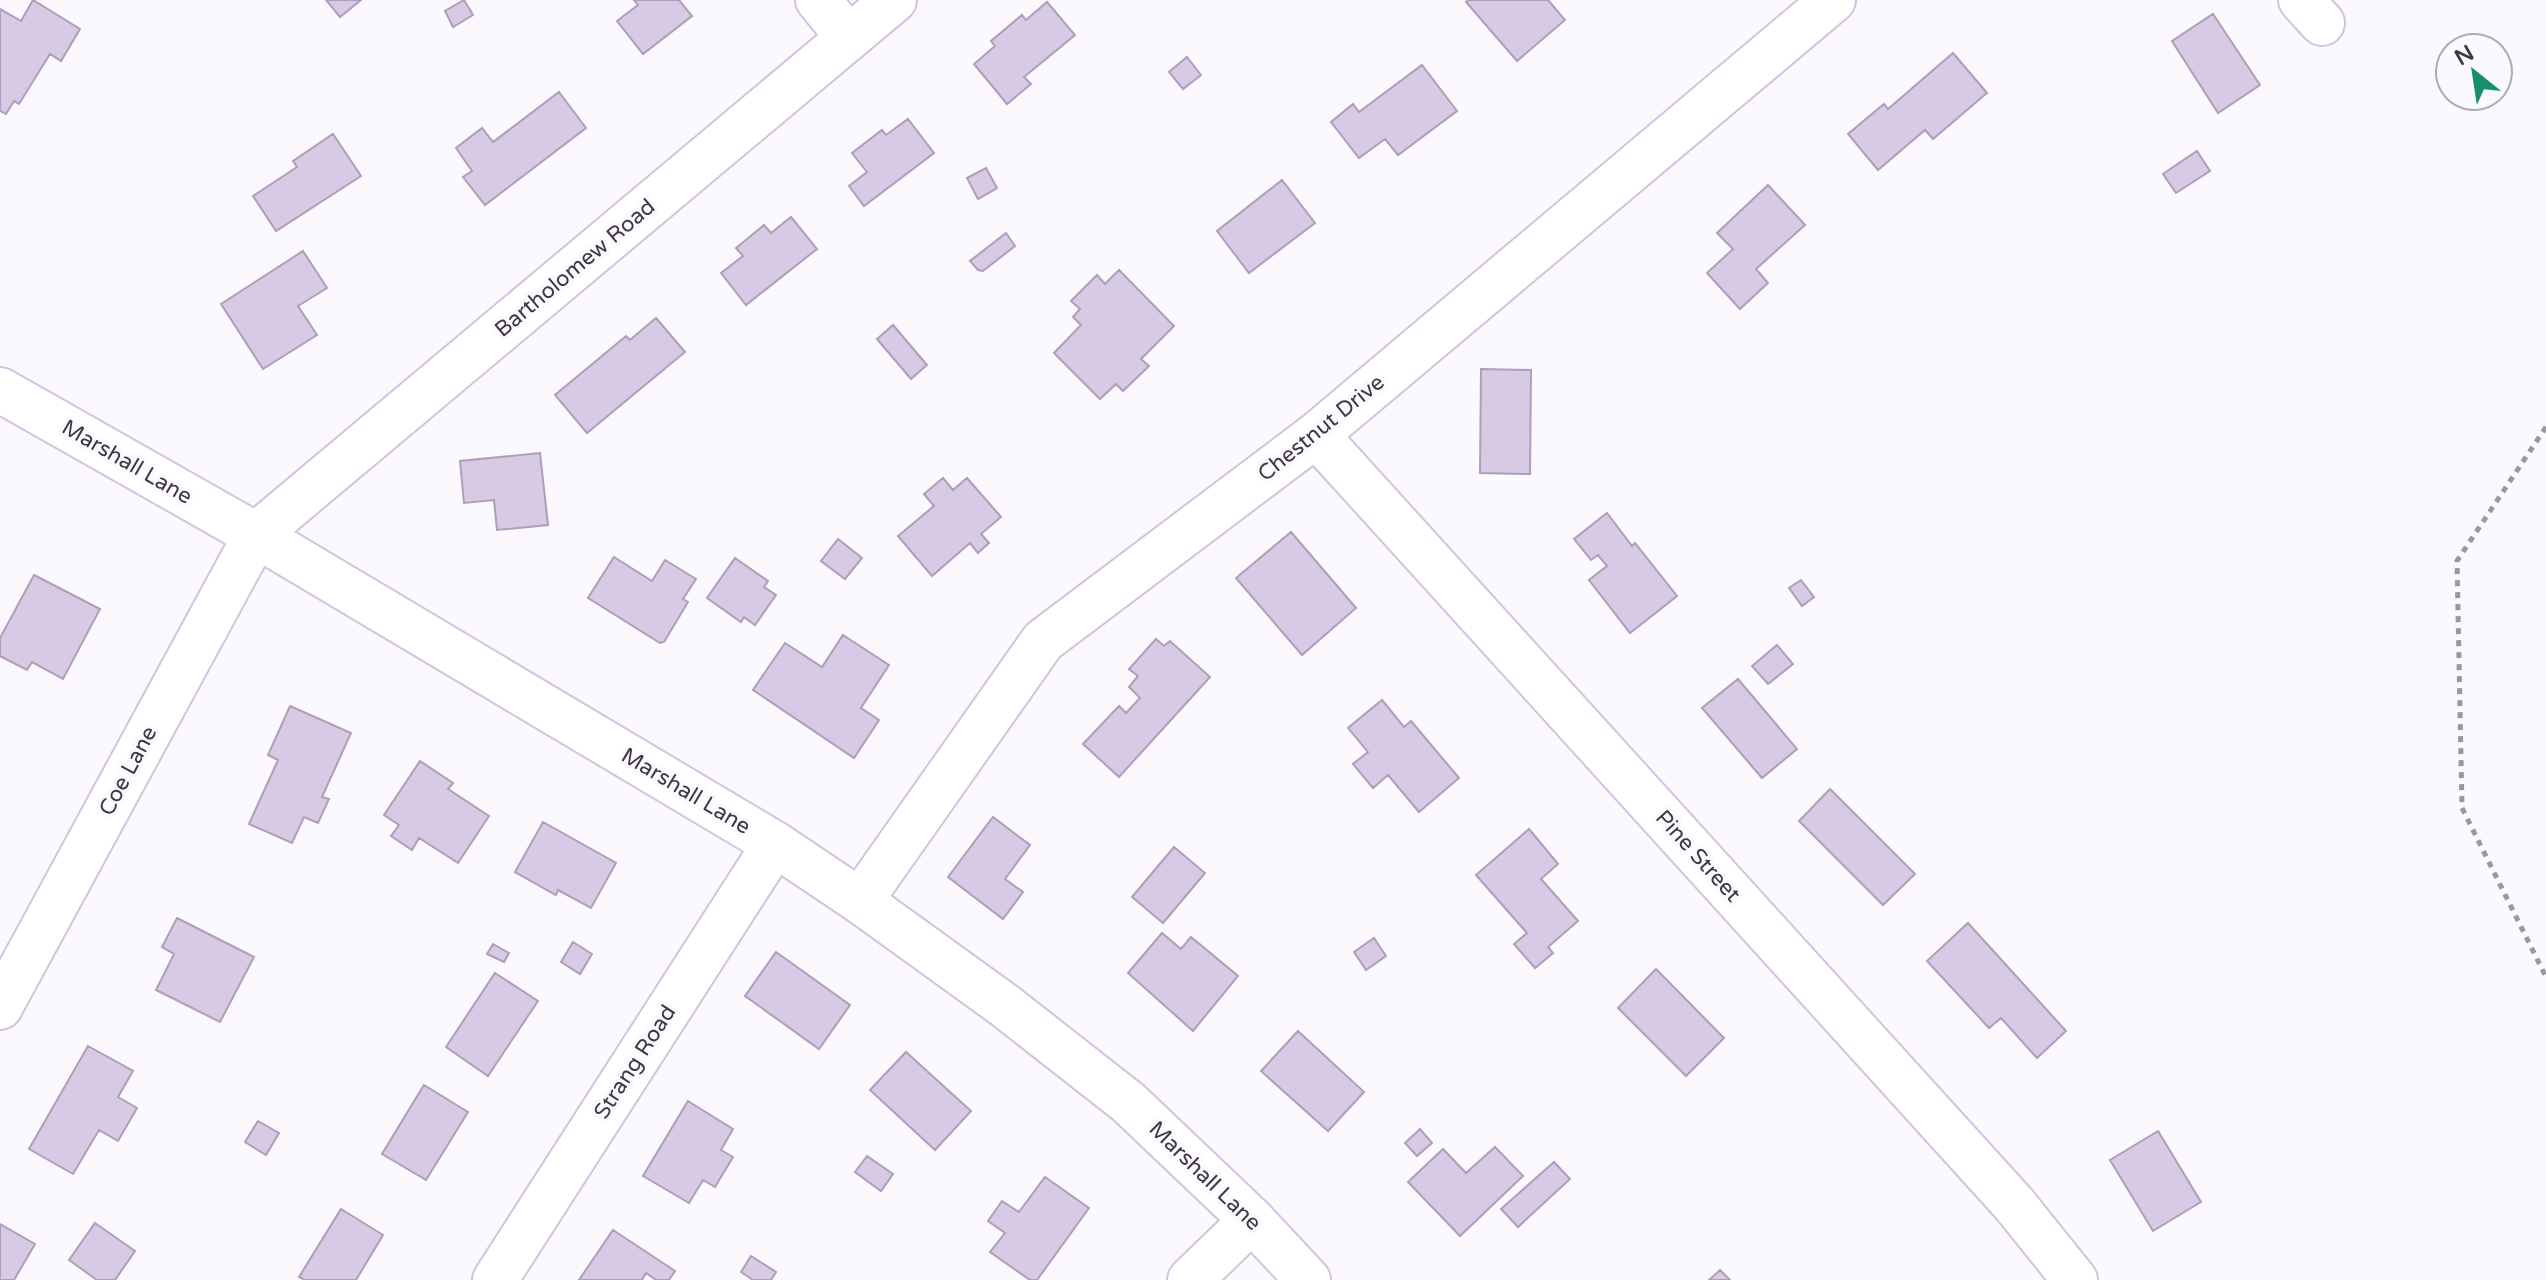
<svg xmlns="http://www.w3.org/2000/svg" width="2546" height="1280" font-family="'Varela Round',sans-serif">
<rect width="100%" height="100%" fill="#fbf8fe"/>
<path fill="#d8c9e5" stroke="#ad9eb9" stroke-width="2" d="M33,0L80,29L61,61L50,54L19,104L14,101L6,114L0,111V9L21,21Z
M326,0H361L340,17Z
M464,0L473,15L453,27L445,11Z
M634,0H679L692,16L643,54L617,21L638,5Z
M1469,0H1548L1565,20L1517,61L1466,2Z
M1047,2L1075,35L1024,77L1031,84L1007,104L974,64L995,46L991,41L1022,15L1026,20Z
M2213,14L2260,85L2218,113L2172,41Z
M1953,53L1987,93L1933,139L1925,130L1878,170L1848,134L1884,104L1888,109Z
M1187,57L1201,75L1183,89L1169,72Z
M1422,65L1457,111L1398,155L1385,139L1359,158L1331,122L1353,104L1359,112Z
M559,92L586,128L485,205L463,177L472,171L456,148L482,128L493,142Z
M908,119L934,153L864,206L849,186L867,172L852,153L882,130L886,135Z
M333,134L361,176L276,231L253,196L297,167L293,161Z
M2197,151L2210,171L2176,193L2163,174Z
M986,168L997,188L978,199L967,178Z
M1282,180L1315,223L1249,273L1217,231Z
M1768,185L1805,225L1756,269L1768,283L1740,309L1707,273L1733,249L1717,233Z
M791,217L817,249L746,305L721,273L743,256L736,248L764,225L771,233Z
M1006,233L1015,246L983,271L978,270L970,261Z
M303,251L327,288L298,306L317,335L263,369L221,304Z
M1119,270L1174,326L1141,359L1149,366L1123,391L1116,384L1100,399L1054,353L1081,325L1073,317L1080,309L1071,301L1097,275L1105,284Z
M656,318L685,352L587,433L555,395L626,336L630,340Z
M893,325L927,365L911,379L877,339Z
M1481,369L1531,370L1530,474L1480,473Z
M540,453L548,525L497,530L494,500L464,503L460,461Z
M943,478L953,490L967,478L1001,517L981,534L989,543L978,553L970,543L932,576L898,536L934,506L924,494Z
M1607,513L1632,546L1635,543L1677,596L1630,633L1589,580L1607,566L1598,555L1591,560L1574,539Z
M1291,532L1356,608L1302,655L1236,578Z
M838,539L862,558L845,579L821,561Z
M614,557L652,581L665,560L696,579L683,599L688,602L664,642L660,643L588,598Z
M735,558L768,581L764,587L776,595L755,625L744,617L741,622L707,598Z
M34,575L100,609L63,679L32,662L27,670L0,656V638Z
M1801,580L1814,597L1802,606L1789,588Z
M843,635L889,665L861,708L879,720L854,758L753,690L785,643L822,667Z
M1156,639L1164,646L1170,641L1210,677L1119,777L1083,744L1119,706L1126,713L1140,698L1129,687L1138,676L1129,669Z
M1777,645L1793,664L1768,684L1752,666Z
M1738,679L1797,749L1762,778L1702,708Z
M1382,700L1404,727L1411,721L1459,778L1419,812L1388,775L1373,788L1353,764L1368,752L1348,728Z
M290,706L351,733L322,797L329,799L318,823L304,817L292,843L249,824L278,760L268,755Z
M420,761L453,783L448,789L489,816L458,863L419,838L412,850L391,836L399,825L384,815Z
M1830,789L1915,874L1883,905L1799,821Z
M993,817L1030,845L1005,879L1023,892L1003,919L948,877Z
M543,822L616,863L591,908L558,890L556,895L515,872Z
M1529,829L1558,864L1541,879L1578,921L1548,947L1553,953L1535,968L1514,944L1527,933L1476,875Z
M1174,847L1205,873L1163,923L1132,897Z
M177,918L254,957L220,1022L156,990L174,954L162,947Z
M1968,923L2066,1031L2037,1058L2001,1018L1989,1028L1927,961Z
M1162,933L1181,949L1191,937L1238,976L1193,1031L1128,973Z
M1374,938L1386,956L1366,970L1354,952Z
M573,942L592,954L580,974L561,962Z
M493,944L509,953L504,962L487,954Z
M776,952L850,1005L819,1049L745,996Z
M1656,969L1724,1038L1686,1076L1618,1008Z
M495,973L538,1001L488,1076L446,1047Z
M1298,1031L1364,1092L1328,1131L1261,1071Z
M88,1046L133,1071L118,1097L137,1108L118,1141L99,1130L73,1174L29,1149Z
M906,1052L971,1111L935,1150L870,1090Z
M424,1085L468,1112L426,1180L382,1154Z
M688,1101L733,1129L721,1150L733,1157L715,1187L703,1180L689,1203L643,1176Z
M258,1121L279,1133L266,1155L245,1142Z
M1420,1129L1432,1143L1417,1156L1405,1143Z
M2158,1131L2201,1202L2153,1231L2110,1160Z
M1495,1147L1523,1176L1460,1236L1408,1182L1443,1149L1466,1173Z
M867,1156L893,1174L881,1191L855,1172Z
M1554,1162L1570,1179L1518,1227L1501,1209Z
M1045,1177L1089,1208L1037,1280H1030L990,1252L1005,1233L988,1221L1002,1201L1019,1212Z
M341,1209L383,1235L356,1280H305L299,1277Z
M95,1223L135,1251L115,1280H97L69,1260Z
M0,1224L35,1244L14,1280H0Z
M613,1230L675,1271L669,1280H656L646,1273L642,1280H579Z
M751,1256L776,1272L771,1280H753L741,1272Z
M1720,1270L1730,1280H1709Z"/>
<g fill="none" stroke-linecap="round" stroke-linejoin="round">
<g stroke="#d2c3df" stroke-width="48">
<path id="minor" d="M818,0L848,37
M2301,0L2322,23
M1316,435L2014,1204L2075,1280
M860,901L1043,641L1316,435L1833,0
M0,1007L256,535L894,0
M495,1280L775,844
M1190,1280L1252,1220"/>
</g>
<g stroke="#d2c3df" stroke-width="48">
<path id="tertiary" d="M0,390L256,535L775,844L860,901L1004,1005L1129,1103L1252,1220L1308,1280"/>
</g>
<path stroke="#9b969f" stroke-width="5" stroke-dasharray="6 6" stroke-linecap="butt" d="M2546,427L2457,561L2462,808L2546,977"/>
<use href="#minor" stroke="#fff" stroke-width="44"/>
<use href="#tertiary" stroke="#fff" stroke-width="44"/>
</g>
<g text-anchor="middle" dominant-baseline="central" stroke-width="8" stroke-linejoin="round" paint-order="stroke">
<g font-size="22" fill="#3e3844" stroke="#fbf8fe">
<text transform="translate(575 268) rotate(-40)">Bartholomew Road</text>
<text transform="translate(1321 428) rotate(-39)">Chestnut Drive</text>
<text transform="translate(127 462) rotate(30)">Marshall Lane</text>
<text transform="translate(128 771) rotate(-62)">Coe Lane</text>
<text transform="translate(686 791) rotate(31)">Marshall Lane</text>
<text transform="translate(1698 856) rotate(48)">Pine Street</text>
<text transform="translate(635 1062) rotate(-57)">Strang Road</text>
<text transform="translate(1205 1176) rotate(44)">Marshall Lane</text>
</g>
</g>
<g transform="translate(2474 72) rotate(330)"><circle r="38" fill="#fbf8fe" stroke="#afabb4" stroke-width="2"/>
<path d="M0-6L14 30L0 20L-14 30Z" fill="#188e71"/>
<text y="-12" font-size="22" font-weight="bold" text-anchor="middle" fill="#3e3844">N</text>
</g>
</svg>
